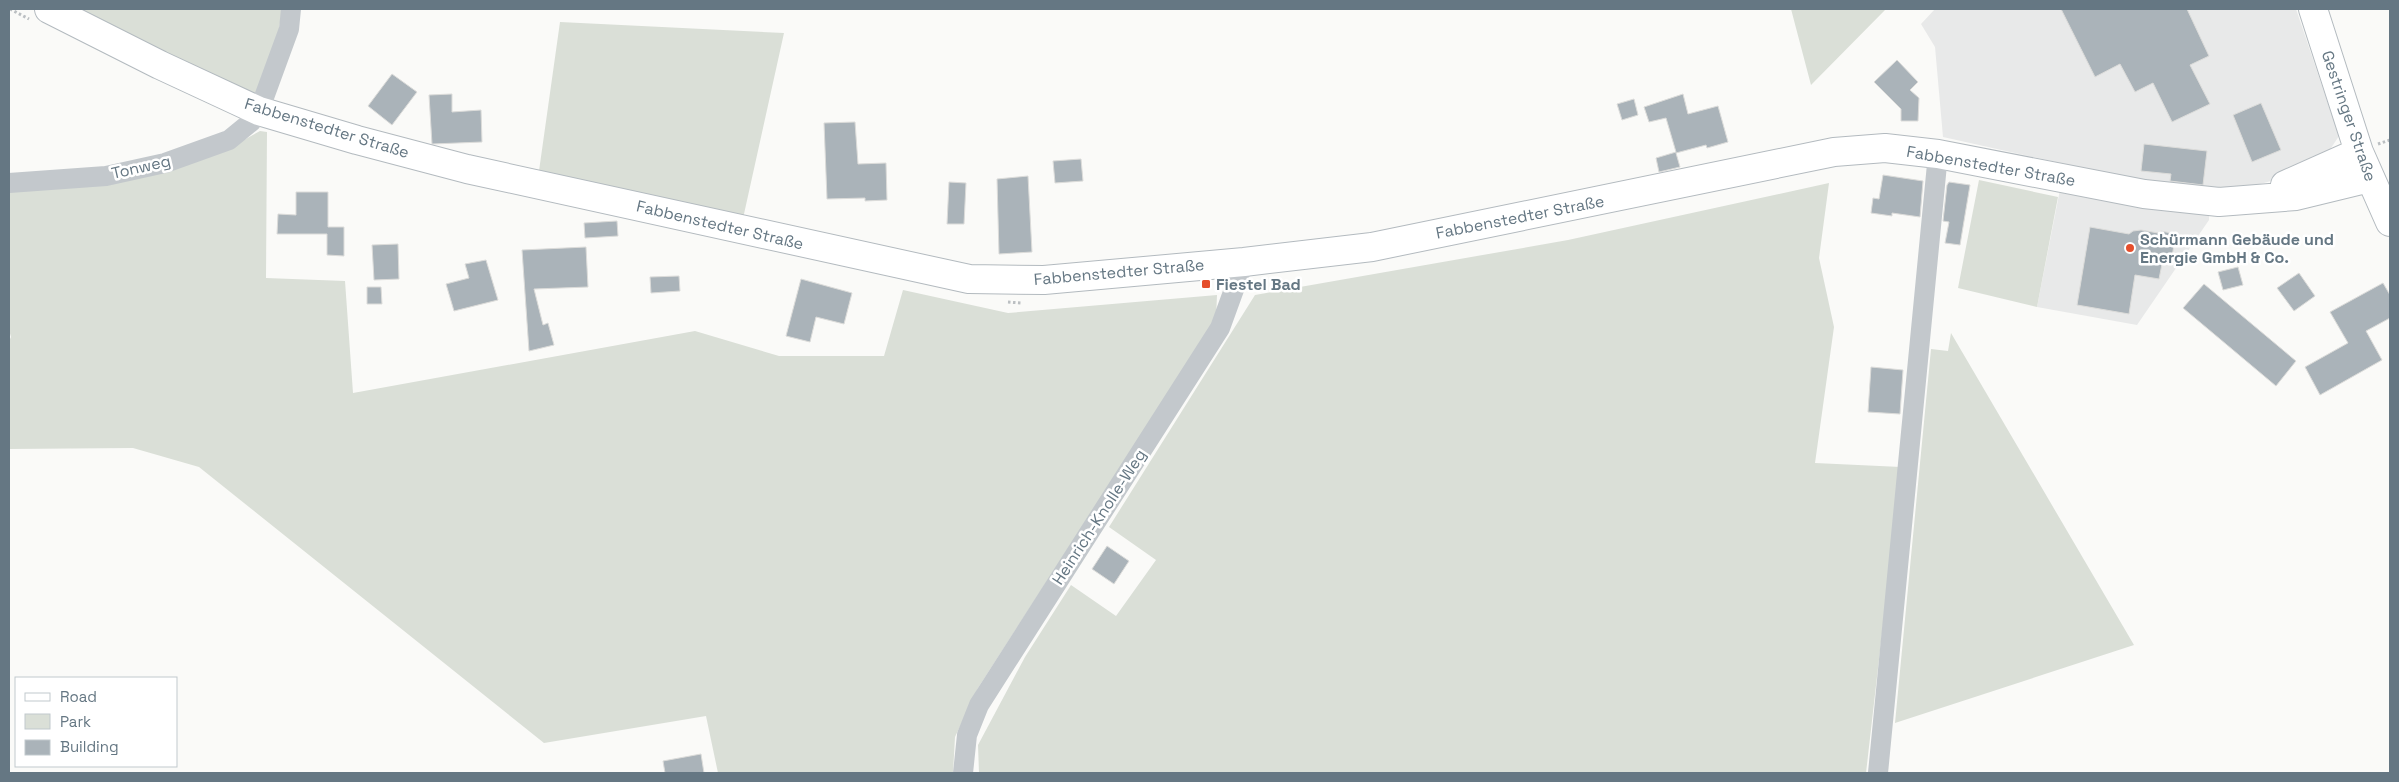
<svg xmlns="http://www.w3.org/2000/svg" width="2399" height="782" font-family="'Space Grotesk',sans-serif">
<rect width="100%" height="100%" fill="#fafaf8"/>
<path fill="#e8e9e9" d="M1935,9H2296L2339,136L2327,154L2285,177L2246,188L2209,193V220L2137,325L2037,307L2065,164L1943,137L1935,47L1921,24Z"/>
<path fill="#dadfd7" d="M81,9H282L279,29L256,99Z
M1791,9H1886L1811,85Z
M560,22L784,33L742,223L538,178Z
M260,131L267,132L266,278L345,281L353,393L695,331L779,356H884L903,290L1008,313L1217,295L1216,319L978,688L955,737L953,773H718L706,716L544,743L199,467L133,448L9,449V341L11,337L9,330V192L233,146Z
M1979,180L2058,197L2037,307L1958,288Z
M1829,183L1819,258L1834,327L1815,463L1901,467L1866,773H979L978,745L1025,657L1071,585L1116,616L1156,560L1109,527L1255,295L1568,240Z
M1951,333L2134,645L1895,723L1931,349L1948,351Z"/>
<path fill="#aab3b9" stroke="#dcdcda" d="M2061,9H2187L2209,56L2190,65L2210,104L2172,122L2153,83L2135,92L2120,64L2095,77Z
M1897,60L1918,82L1910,90L1919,98L1918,121H1901V109L1874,82Z
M392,74L417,92L392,125L368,106Z
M452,94V112L481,110L482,142L432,144L429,95Z
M1683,94L1688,114L1718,106L1728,142L1707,148L1706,145L1676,153L1680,167L1659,172L1656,158L1676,152L1666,118L1649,122L1644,107Z
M1634,99L1638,115L1622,120L1617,104Z
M2261,103L2281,150L2252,162L2233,115Z
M855,122L858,164L886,163L887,200L865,201V198L827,199L824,123Z
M2144,144L2207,151L2203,185L2170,181L2171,174L2141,171Z
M1081,159L1083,181L1055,183L1053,161Z
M1883,175L1923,181L1920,217L1892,213V216L1871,213L1873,198L1879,199Z
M1028,176L1032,252L999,254L997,179Z
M949,182L966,183L964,224H947Z
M1949,182L1970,185L1960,245L1945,243L1949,222L1943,221L1947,185Z
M296,192H328V227H344V256L327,255V234H277L278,214L296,215Z
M617,221L618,236L585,238L584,223Z
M2090,227L2129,234L2133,231L2141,230L2158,233L2161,231L2171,233L2175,239L2172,257L2162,264L2159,279L2135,275L2129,314L2077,305Z
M398,244L399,279L374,280L372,245Z
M586,247L588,287L534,289L543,325L548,323L554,345L529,351L522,250Z
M486,260L498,300L454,311L446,284L469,278L465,264Z
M2238,267L2243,285L2223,290L2218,272Z
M2299,273L2315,296L2294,311L2277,288Z
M679,276L680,291L651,293L650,277Z
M801,279L852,293L844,324L816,317L810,342L786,336Z
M2383,283L2390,295V318L2366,331L2382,360L2320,395L2305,367L2348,343L2330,312Z
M2204,284L2296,361L2276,386L2183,308Z
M367,287H381L382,304H367Z
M1871,367L1903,370L1900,414L1868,412Z
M1107,546L1129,561L1114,584L1092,569Z
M701,754L704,773H665L663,761Z"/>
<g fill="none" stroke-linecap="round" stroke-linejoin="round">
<g stroke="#b3babf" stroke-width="30">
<path id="secondary" d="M49,9L160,65L259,111L357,140L467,169L969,279L1044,280L1244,262L1372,247L1834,152L1885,148L1938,154L2144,194L2219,202L2296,196L2370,178
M2313,9L2359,152L2390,222
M2285,185L2359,152"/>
</g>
<path stroke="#bbbfc2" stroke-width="3" stroke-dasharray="2.5 2.5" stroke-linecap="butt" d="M10,9L29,19
M2378,144L2390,140
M1008,302L1021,303"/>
<path stroke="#c3c8cc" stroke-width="20" d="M9,183L106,176L165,163L229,140L251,122L259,111L289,29L291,9
M963,773L967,735L979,705L1220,328L1244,262
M1878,773L1938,154"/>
<use href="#secondary" stroke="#fff" stroke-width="28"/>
</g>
<g fill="#e54f2d" stroke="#fff" stroke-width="2">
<circle cx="2130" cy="248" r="5"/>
<rect x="1201" y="279" width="10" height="10" rx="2.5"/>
</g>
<g text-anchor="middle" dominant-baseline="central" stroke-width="5" stroke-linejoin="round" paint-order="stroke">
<g font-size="16" fill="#657783" stroke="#fff">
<text transform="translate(2349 116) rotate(71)">Gestringer Straße</text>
<text transform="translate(327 128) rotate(17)">Fabbenstedter Straße</text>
<text transform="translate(1991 166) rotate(10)">Fabbenstedter Straße</text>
<text transform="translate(141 167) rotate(-13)">Tonweg</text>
<text transform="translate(1520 217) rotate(-11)">Fabbenstedter Straße</text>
<text transform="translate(720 225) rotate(13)">Fabbenstedter Straße</text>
<text transform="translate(1119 272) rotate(-5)">Fabbenstedter Straße</text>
<text transform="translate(1099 517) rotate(-57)">Heinrich-Knolle-Weg</text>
</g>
<g font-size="16" font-weight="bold" fill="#657783" stroke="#fff" text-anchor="start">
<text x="2140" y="239">Schürmann Gebäude und<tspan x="2140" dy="18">Energie GmbH &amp; Co.</tspan></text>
<text x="1216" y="284">Fiestel Bad</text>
</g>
</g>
<rect width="2399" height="782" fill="none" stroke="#657783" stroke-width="20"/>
<rect x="15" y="677" width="162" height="90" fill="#ffffff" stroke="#c1c9cd"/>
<rect x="25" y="693" width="25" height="8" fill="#ffffff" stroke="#c1c9cd"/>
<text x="60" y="702" font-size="15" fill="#657783">Road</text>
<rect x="25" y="714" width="25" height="15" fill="#dadfd7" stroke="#c1c9cd"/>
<text x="60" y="727" font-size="15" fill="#657783">Park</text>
<rect x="25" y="740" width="25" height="15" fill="#aab3b9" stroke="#c1c9cd"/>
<text x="60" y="752" font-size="15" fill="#657783">Building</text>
</svg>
